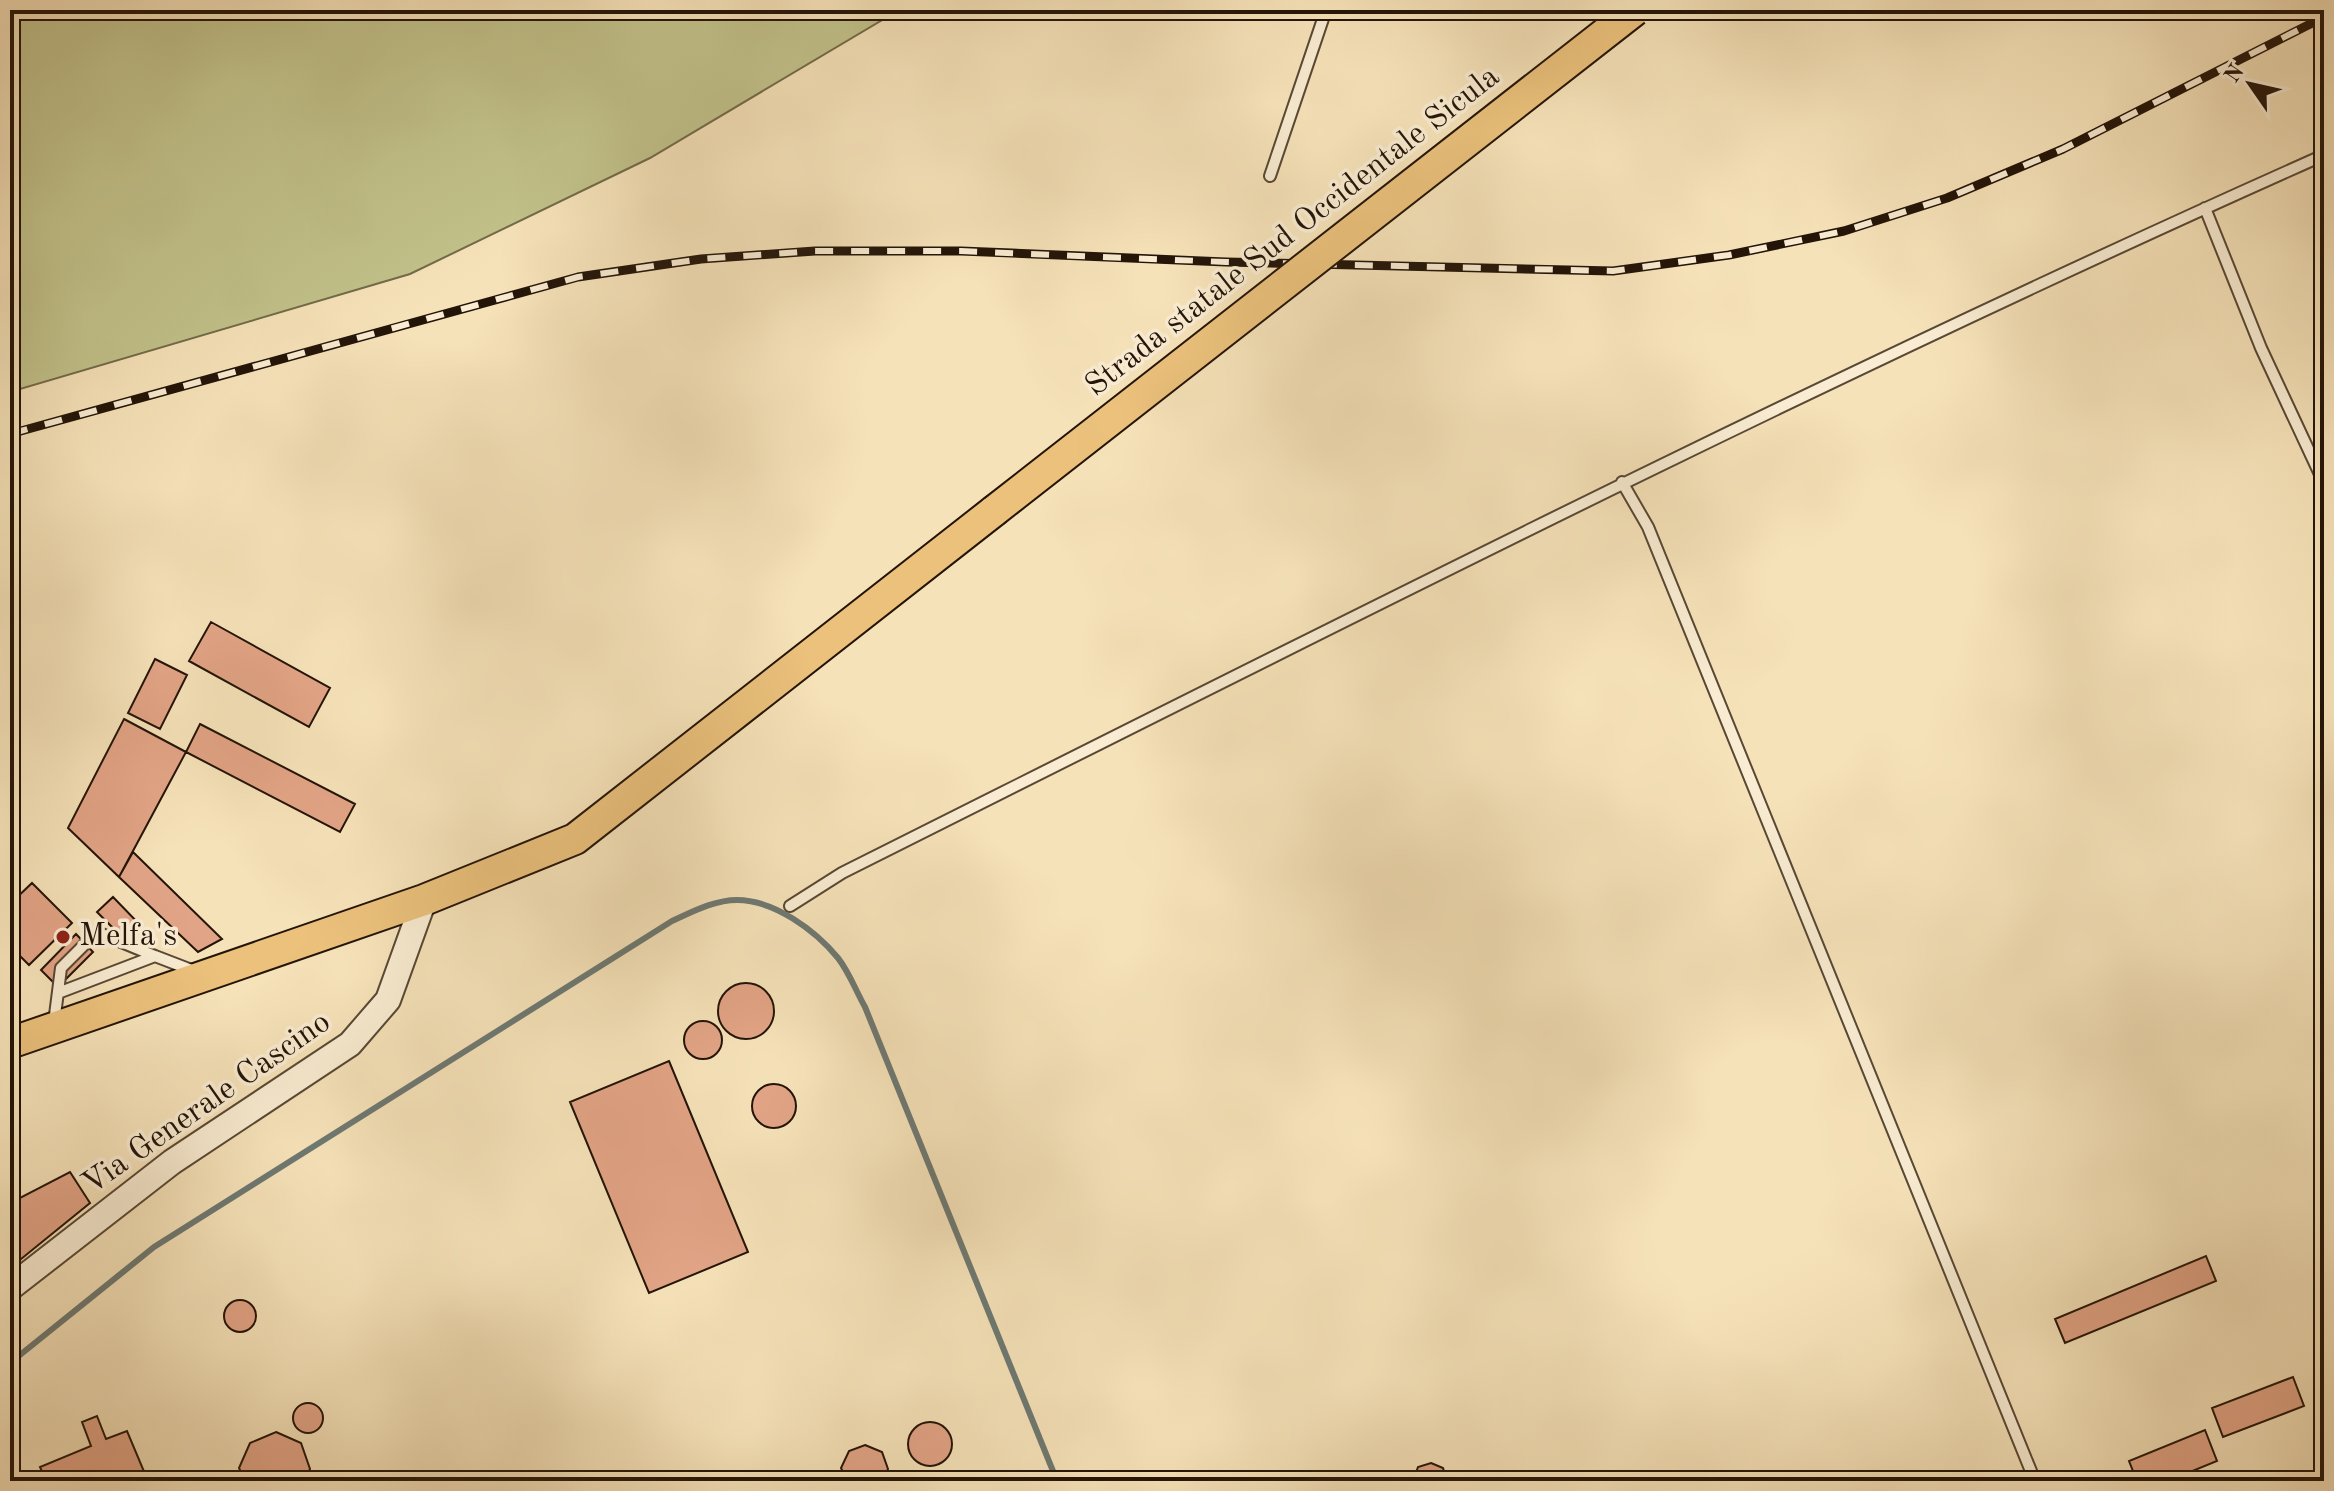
<svg xmlns="http://www.w3.org/2000/svg" width="2334" height="1491" font-family="'Old Standard TT',serif">
<rect width="100%" height="100%" fill="#f6e2b9"/>
<filter id="stains"><feTurbulence type="fractalNoise" baseFrequency=".0025" numOctaves="4"/><feColorMatrix values="0 0 0 0 .2 0 0 0 0 .09 0 0 0 0 .02 0 0 0 .5 -.17"/></filter>
<radialGradient id="worn" r=".72"><stop offset=".6" stop-color="#630" stop-opacity="0"/><stop offset="1" stop-color="#630" stop-opacity=".3"/></radialGradient>
<path fill="#c2c28b" stroke="#726b4a" stroke-width="2" d="M10,10H899L650,158L410,274L10,392Z"/>
<g fill="none" stroke-linecap="round" stroke-linejoin="round">
<path stroke="#6e7972" stroke-width="6" d="M10,1363L154,1247L672,921C692,912 714,900 737,900C774,900 815,930 838,958C849,972 856,991 865,1007L1057,1481"/>
</g>
<path fill="#e2a486" stroke="#231408" stroke-width="2" d="M211,622L330,688L309,727L189,661Z
M155,659L187,675L160,729L128,713Z
M124,719L186,752L119,877L68,828Z
M200,724L355,804L340,832L186,752Z
M133,852L222,939L198,952L119,877Z
M32,883L72,923L29,965L10,946V904Z
M113,897L143,928L128,943L97,912Z
M76,934L93,952L58,987L41,970Z
M718 1011a28 28 0 1 1 56 0a28 28 0 1 1-56 0Z
M684 1040a19 19 0 1 1 38 0a19 19 0 1 1-38 0Z
M669,1061L748,1252L649,1293L570,1102Z
M752 1106a22 22 0 1 1 44 0a22 22 0 1 1-44 0Z
M70,1172L90,1203L10,1268V1203Z
M2206,1256L2216,1281L2065,1343L2055,1319Z
M224 1316a16 16 0 1 1 32 0a16 16 0 1 1-32 0Z
M2293,1377L2304,1406L2223,1437L2212,1408Z
M293 1418a15 15 0 1 1 30 0a15 15 0 1 1-30 0Z
M97,1416L106,1439L127,1431L148,1481H46L40,1467L91,1446L82,1422Z
M908 1444a22 22 0 1 1 44 0a22 22 0 1 1-44 0Z
M2205,1430L2217,1461L2168,1481H2137L2129,1461Z
M276,1432L301,1443L310,1469L305,1481H245L239,1468L250,1443Z
M865,1445L882,1452L888,1469L883,1481H847L841,1468L849,1451Z
M1431,1463L1443,1468L1447,1481H1413L1418,1467Z"/>
<g fill="none" stroke-linecap="round" stroke-linejoin="round">
<g stroke="#584834" stroke-width="14">
<path id="service" d="M1270,176L1326,10
M2205,208L2261,348L2324,483
M1622,482L1648,527L2035,1481
M790,906L842,873C1333,627 1822,378 2324,155
M58,993L155,956L194,971
M54,1023L61,968L97,932L155,956"/>
</g>
<g stroke="#584834" stroke-width="28">
<path id="tertiary" d="M10,1288L172,1162L350,1044L388,1000L424,900"/>
</g>
<g stroke="#231408" stroke-width="34">
<path id="primary" d="M10,1043L424,900L575,839L994,511"/>
</g>
<use href="#service" stroke="#f9ecd2" stroke-width="10"/>
<use href="#tertiary" stroke="#f9ecd2" stroke-width="24"/>
<use href="#primary" stroke="#ebc17c" stroke-width="30"/>
<g stroke="#231408" stroke-width="9">
<path id="rail" d="M10,434L578,277L701,259L815,251H961L1226,262L1613,271L1729,255L1844,231L1947,198L2063,149L2324,17"/>
</g>
<use href="#rail" stroke="#f9ecd2" stroke-width="6" stroke-dasharray="18" stroke-linecap="butt"/>
<g stroke="#231408" stroke-width="34" stroke-linecap="butt">
<path id="primary-bridge" d="M994,511L1635,10"/>
</g>
<use href="#primary-bridge" stroke="#ebc17c" stroke-width="30"/>
</g>
<circle fill="#8f2418" stroke="#f9ecd2" stroke-width="3" cx="63" cy="937" r="8"/>
<g text-anchor="middle" dominant-baseline="central" stroke-width="7" stroke-linejoin="round" paint-order="stroke">
<g font-size="32" fill="#231408" stroke="#f9ecd2">
<text transform="translate(1293 232) rotate(-38)">Strada statale Sud Occidentale Sicula</text>
<text transform="translate(207 1104) rotate(-35)">Via Generale Cascino</text>
</g>
<g font-size="32" fill="#231408" stroke="#f9ecd2" text-anchor="start">
<text x="79" y="937">Melfa's</text>
</g>
</g>
<rect width="2334" height="1491" fill="none" stroke="#f6e2b9" stroke-width="40"/>
<rect x="12" y="12" width="2310" height="1467" fill="none" stroke="#231408" stroke-width="4"/>
<rect x="20" y="20" width="2294" height="1451" fill="none" stroke="#231408" stroke-width="2"/>
<g transform="translate(2250 84) rotate(304)" stroke="#f9ecd2" stroke-width="6" paint-order="stroke">
<path d="M0-6L14 30L0 20L-14 30Z" fill="#231408"/>
<text y="-12" font-size="22" font-weight="bold" text-anchor="middle" fill="#231408">N</text>
</g>
<rect width="100%" height="100%" filter="url(#stains)"/>
<rect width="100%" height="100%" fill="url(#worn)"/>
</svg>
